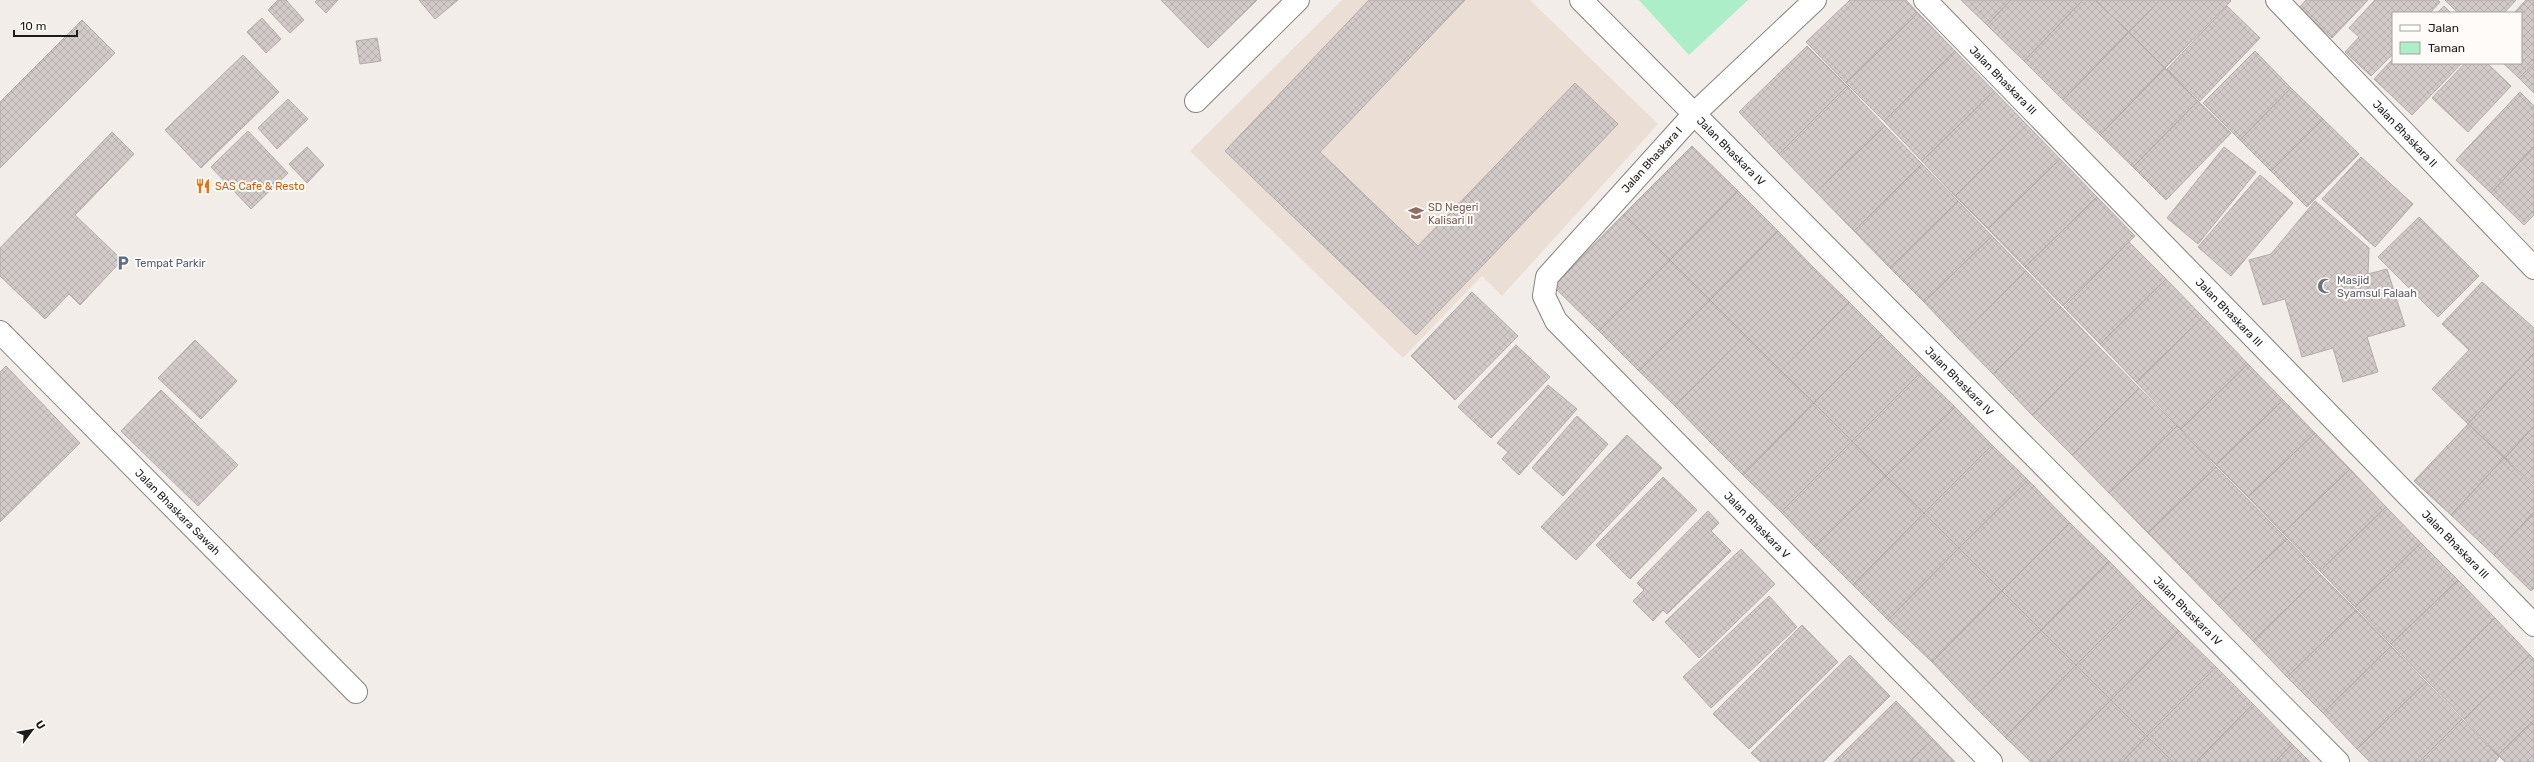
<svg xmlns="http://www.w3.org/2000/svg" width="2534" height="762" font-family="Rubik,sans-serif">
<defs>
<pattern id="building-cross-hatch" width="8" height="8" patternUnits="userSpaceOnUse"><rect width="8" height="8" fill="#d2cac9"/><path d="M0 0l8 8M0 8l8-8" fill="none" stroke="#b4adac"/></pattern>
</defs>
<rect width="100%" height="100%" fill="#f3ede9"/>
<path fill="#ebdfd5" d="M1342,0H1530L1658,124L1502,296L1482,276L1403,358L1190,151Z"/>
<path fill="#abeec8" d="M1639,0H1748L1689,55Z"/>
<path fill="url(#building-cross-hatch)" stroke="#b2abaa" d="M278,0H286L304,20L290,33L268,10Z
M317,0H338L326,13L315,2Z
M419,0H458L435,19Z
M1161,0H1257L1208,48Z
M1369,0H1465L1320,152L1418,246L1575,83L1618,124L1416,335L1225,151Z
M1850,0H1906L1918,13L1846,83L1806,42Z
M1961,0H2011L1987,25Z
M2011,0H2083L2024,61L1987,25Z
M2083,0H2095L2129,32L2063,100L2024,61Z
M2095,0H2160L2129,32Z
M2160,0H2230L2231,1L2165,68L2129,32Z
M2306,0H2368L2332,38L2299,8Z
M2375,0H2438L2440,2L2430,13H2393V54L2371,76L2345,52L2359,37L2349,28Z
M2445,0H2516L2504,13H2458Z
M2526,0H2534V63L2519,78L2503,63H2521V13H2514Z
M2227,6L2260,38L2200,101L2167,69Z
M2444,6L2451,13H2437Z
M1918,13L1955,51L1884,121L1846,83Z
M262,18L281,39L266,53L247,32Z
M82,20L115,53L0,168V102Z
M2129,32L2165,68L2100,135L2063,100Z
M377,38L381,61L360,64L356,41Z
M1807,46L1847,86L1779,154L1739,112Z
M1955,51L1994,91L1922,161L1884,121Z
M2255,51L2291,88L2240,140L2203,103Z
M243,55L279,92L201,168L165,130Z
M2393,59V63H2462L2412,115L2374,79Z
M2465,63H2487L2511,86L2468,132L2432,98Z
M2534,63V93L2519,78Z
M2165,68L2198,101L2133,167L2100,135Z
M1847,86L1885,126L1816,192L1779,154Z
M2291,88L2323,119L2271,171L2240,140Z
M1994,91L2027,125L1955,196L1922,161Z
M2520,92L2534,106V147L2491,193L2456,160Z
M288,99L308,119L277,149L258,128Z
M2198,101L2231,133L2166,200L2133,167Z
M2323,119L2359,154L2307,207L2271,171Z
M2027,125L2060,159L1988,229L1955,196Z
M1885,126L1922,164L1854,231L1816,192Z
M248,131L288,173L251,209L211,167Z
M112,132L134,154L75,215L122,260L80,305L69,294L45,319L0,276V248Z
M1692,146L1738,191L1670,260L1624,214Z
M307,147L324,165L307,183L289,164Z
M2224,147L2256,172L2198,244L2167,218Z
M2534,147V215L2524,225L2491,193Z
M2361,157L2413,204L2375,247L2322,199Z
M2060,159L2097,197L2025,267L1988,229Z
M1922,164L1958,201L1890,268L1854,231Z
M2260,175L2293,203L2231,276L2198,247Z
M1738,191L1778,231L1710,300L1670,260Z
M2097,197L2135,236L2063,306L2025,267Z
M1958,201L1992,236L1924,302L1890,268Z
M2315,201L2369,248L2368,274L2387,269L2405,326L2367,337L2378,372L2343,382L2333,348L2302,357L2285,299L2263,305L2249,260L2271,254Z
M1624,214L1670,260L1599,331L1553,286Z
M2419,217L2479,276L2438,317L2378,257Z
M1778,231L1813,267L1745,335L1710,300Z
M1992,236L2026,271L1958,338L1924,302Z
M2129,242L2166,279L2100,344L2064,307Z
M1670,260L1710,300L1639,371L1599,331Z
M1813,267L1849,302L1781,371L1745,335Z
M2026,271L2061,307L1993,374L1958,338Z
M2166,279L2203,317L2136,382L2100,344Z
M2482,282L2534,328V353L2468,424L2432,389L2469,350L2442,324Z
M1472,292L1518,336L1455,400L1411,356Z
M1710,300L1745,335L1675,406L1639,371Z
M1849,302L1882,335L1814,403L1781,371Z
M2061,307L2100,348L2032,415L1993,374Z
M2203,317L2248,364L2181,429L2136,382Z
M1745,335L1781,371L1710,442L1675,406Z
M1882,335L1920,373L1852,441L1814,403Z
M195,340L237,381L201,419L158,378Z
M1516,345L1550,377L1491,438L1458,407Z
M2100,348L2139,388L2072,455L2032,415Z
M2534,353V426L2505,458L2468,424Z
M2248,364L2283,400L2216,465L2181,429Z
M6,366L80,443L0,522V372Z
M1781,371L1814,403L1743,475L1710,442Z
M1920,373L1955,407L1886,476L1852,441Z
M1548,385L1577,409L1519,475L1502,459L1508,452L1497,443Z
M2139,388L2177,426L2109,493L2072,455Z
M161,390L238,465L198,506L121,431Z
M2283,400L2315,433L2248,497L2216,465Z
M1814,403L1852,441L1781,512L1743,475Z
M1955,407L1992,445L1924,513L1886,476Z
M1577,416L1608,444L1563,496L1532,468Z
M2468,424L2504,458L2451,515L2414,481Z
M2177,426L2216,467L2148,533L2109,493Z
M2534,426V485L2505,458Z
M2315,433L2350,469L2283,533L2248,497Z
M1627,435L1662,468L1576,560L1541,527Z
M1852,441L1886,476L1815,547L1781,512Z
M1992,445L2028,480L1959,548L1924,513Z
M2504,458L2534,487V512L2494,555L2451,515Z
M2216,467L2287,539L2218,605L2148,533Z
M2350,469L2386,507L2320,571L2283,533Z
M1886,476L1924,513L1853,585L1815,547Z
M1663,477L1697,510L1630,579L1596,545Z
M2028,480L2070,523L2002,591L1959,548Z
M2386,507L2421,543L2355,607L2320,571Z
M1708,511L1719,523L1711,531L1731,551L1667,614L1663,610L1653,621L1633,601L1644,590L1637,583Z
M2534,512V588L2531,591L2494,555Z
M1924,513L1959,548L1888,620L1853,585Z
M2070,523L2109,561L2041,630L2002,591Z
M2287,539L2321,575L2253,641L2218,605Z
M2421,543L2458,580L2391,644L2355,607Z
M1959,548L2002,591L1932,662L1888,620Z
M1741,549L1775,584L1699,658L1665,622Z
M2109,561L2144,597L2076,665L2041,630Z
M2321,575L2356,610L2287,677L2253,641Z
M2458,580L2495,618L2429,683L2391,644Z
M2002,591L2041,630L1970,702L1932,662Z
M1769,596L1797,627L1711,708L1683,677Z
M2144,597L2179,631L2111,700L2076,665Z
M2356,610L2391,646L2323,713L2287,677Z
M2495,618L2530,655L2464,719L2429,683Z
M1802,625L1838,662L1749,749L1713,714Z
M2041,630L2076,665L2005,737L1970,702Z
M2179,631L2216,667L2147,736L2111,700Z
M2391,646L2426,682L2357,749L2323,713Z
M1850,655L1890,696L1823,762H1761L1751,753Z
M2530,655L2534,659V720L2498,755L2464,719Z
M2076,665L2111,700L2048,762H2031L2005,737Z
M2216,667L2253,704L2196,762H2173L2147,736Z
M2426,682L2462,719L2419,762H2370L2357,749Z
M2111,700L2147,736L2122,762H2048Z
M1896,701L1933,739L1909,762H1834Z
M2253,704L2292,744L2275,762H2196Z
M2462,719L2499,757L2495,762H2419Z
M2534,720V762H2505L2498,755Z
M2147,736L2173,762H2122Z
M1933,739L1955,762H1909Z
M2292,744L2310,762H2275Z"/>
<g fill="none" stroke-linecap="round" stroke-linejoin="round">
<g stroke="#87827e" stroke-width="24">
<g id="minor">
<path id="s1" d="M1581,0L2338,762"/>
<path id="s2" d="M1815,0L1694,114L1547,277L1544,296L1556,321L1991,762"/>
<path id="s3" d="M1925,0L2534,625"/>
<path id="s4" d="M2277,0L2534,268"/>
<path d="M1196,101L1298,0"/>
<path id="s5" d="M0,332L356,692"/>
</g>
</g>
<use href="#minor" stroke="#fff" stroke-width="22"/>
</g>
<defs>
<g id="restaurant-bare" transform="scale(1.2)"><path d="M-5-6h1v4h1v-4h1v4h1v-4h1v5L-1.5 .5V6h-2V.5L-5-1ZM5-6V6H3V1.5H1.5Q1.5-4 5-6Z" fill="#e8710a" stroke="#fefbf8" stroke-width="2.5" paint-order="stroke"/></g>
<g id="school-bare" transform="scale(1.2)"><path d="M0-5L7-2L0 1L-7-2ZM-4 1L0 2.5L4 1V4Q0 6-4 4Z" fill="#8d6e63" stroke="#fefbf8" stroke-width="2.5" paint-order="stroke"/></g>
<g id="parking-bare" transform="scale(1.2)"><path d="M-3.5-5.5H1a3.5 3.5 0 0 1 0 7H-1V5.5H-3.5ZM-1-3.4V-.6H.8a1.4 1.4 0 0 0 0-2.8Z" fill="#5c6f8a" stroke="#fefbf8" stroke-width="2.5" paint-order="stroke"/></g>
<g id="mosque-bare" transform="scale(1.2)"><path d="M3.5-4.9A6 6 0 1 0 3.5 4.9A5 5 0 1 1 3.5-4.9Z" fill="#6b7280" stroke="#fefbf8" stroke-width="2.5" paint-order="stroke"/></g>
</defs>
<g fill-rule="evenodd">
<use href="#restaurant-bare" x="203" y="186"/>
<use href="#school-bare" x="1416" y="213"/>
<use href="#parking-bare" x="123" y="263"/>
<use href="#mosque-bare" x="2325" y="286"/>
</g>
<g text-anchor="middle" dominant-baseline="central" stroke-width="4" stroke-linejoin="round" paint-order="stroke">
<g font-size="11" fill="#1d1b1a" stroke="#fefbf8">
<text stroke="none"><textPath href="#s3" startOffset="112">Jalan Bhaskara III</textPath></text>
<text stroke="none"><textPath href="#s4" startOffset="185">Jalan Bhaskara II</textPath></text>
<text stroke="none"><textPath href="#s1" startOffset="213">Jalan Bhaskara IV</textPath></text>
<text transform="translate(1652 160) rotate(-48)">Jalan Bhaskara I</text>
<text stroke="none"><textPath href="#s3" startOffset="436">Jalan Bhaskara III</textPath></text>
<text stroke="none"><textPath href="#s1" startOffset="537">Jalan Bhaskara IV</textPath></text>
<text stroke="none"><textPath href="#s5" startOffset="253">Jalan Bhaskara Sawah</textPath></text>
<text stroke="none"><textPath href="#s2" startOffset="719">Jalan Bhaskara V</textPath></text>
<text stroke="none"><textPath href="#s3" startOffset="760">Jalan Bhaskara III</textPath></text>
<text stroke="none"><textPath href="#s1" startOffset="861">Jalan Bhaskara IV</textPath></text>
</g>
<g font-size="11" fill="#c56008" stroke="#fefbf8" text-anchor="start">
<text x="215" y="186">SAS Cafe &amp; Resto</text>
</g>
<g font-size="11" fill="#785e54" stroke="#fefbf8" text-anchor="start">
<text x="1428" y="207">SD Negeri<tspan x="1428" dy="13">Kalisari II</tspan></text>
</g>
<g font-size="11" fill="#4e5e75" stroke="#fefbf8" text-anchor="start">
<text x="135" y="263">Tempat Parkir</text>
</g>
<g font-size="11" fill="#5b616d" stroke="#fefbf8" text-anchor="start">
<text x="2337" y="280">Masjid<tspan x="2337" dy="13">Syamsul Falaah</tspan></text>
</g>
</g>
<rect x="2392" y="12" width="130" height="52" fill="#fefbf8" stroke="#a4a19f"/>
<rect x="2400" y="25" width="20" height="6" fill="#ffffff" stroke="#a4a19f"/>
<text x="2428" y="32" font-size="12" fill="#1d1b1a">Jalan</text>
<rect x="2400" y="42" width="20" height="12" fill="#abeec8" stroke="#a4a19f"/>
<text x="2428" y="52" font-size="12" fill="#1d1b1a">Taman</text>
<g transform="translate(32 730) rotate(58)" stroke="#fefbf8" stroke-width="3" paint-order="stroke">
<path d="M0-3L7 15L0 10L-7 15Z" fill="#1d1b1a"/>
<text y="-6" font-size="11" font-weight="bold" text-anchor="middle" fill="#1d1b1a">U</text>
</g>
<path d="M14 30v6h63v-6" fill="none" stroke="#1d1b1a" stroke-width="2"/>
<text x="20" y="30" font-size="12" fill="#1d1b1a" stroke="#fefbf8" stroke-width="3" paint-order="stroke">10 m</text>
</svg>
